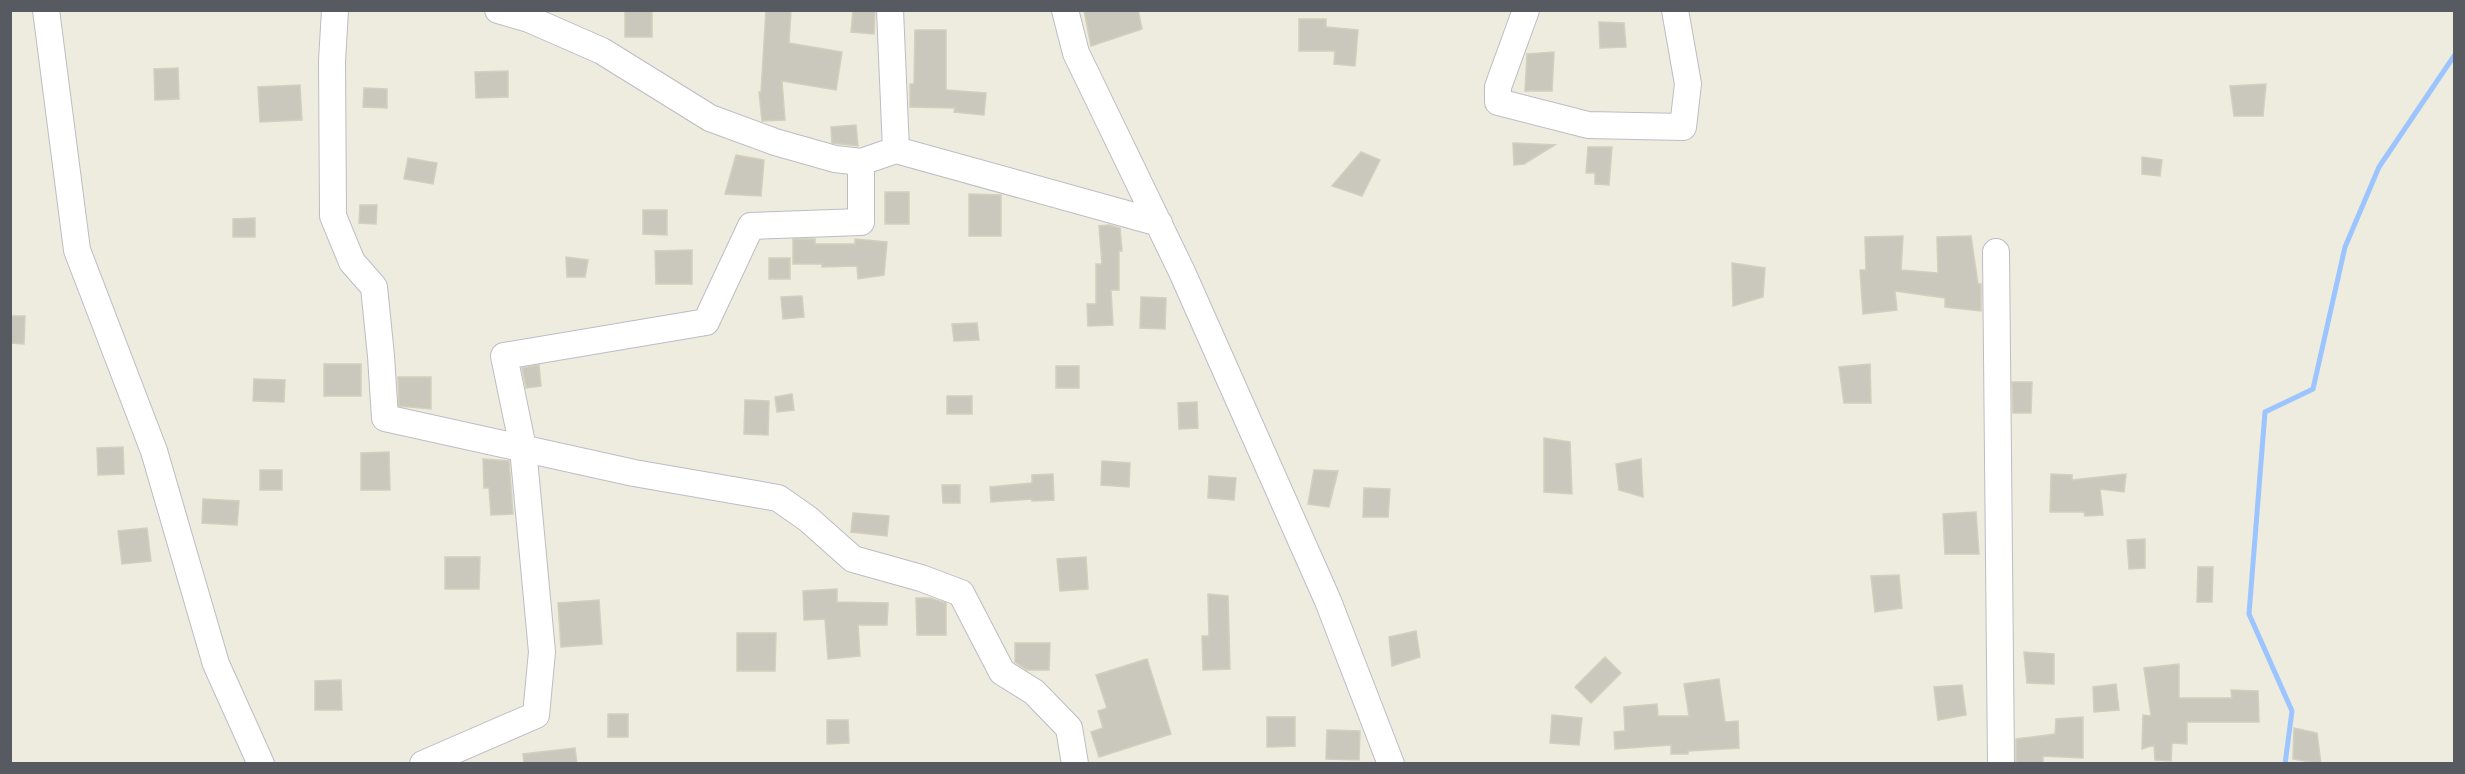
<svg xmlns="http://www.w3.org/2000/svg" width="2465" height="774" font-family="Montserrat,sans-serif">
<rect width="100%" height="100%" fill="#edecde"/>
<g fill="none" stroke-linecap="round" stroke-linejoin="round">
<path stroke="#9cc4ff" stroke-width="5" d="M2285,764L2292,711L2249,614L2265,412L2313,389L2345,247L2379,167L2454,56"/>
</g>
<path fill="#cac8bd" stroke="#d2cfbc" stroke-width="1.5" d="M625,10H652V37H625Z
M766,10H791L789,43L842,52L836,90L782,81L785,120L762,121L759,92H761Z
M853,10H875L874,34L851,32Z
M1084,10H1138L1142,29L1091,46Z
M1299,19H1326V27L1358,30L1355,66L1334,64L1335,51H1299Z
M1599,22L1624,23L1626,47L1600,48Z
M915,30H946V90L986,93L984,115L954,112L955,108L910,107V84H914Z
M1554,52L1552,91H1525L1527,54Z
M178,68L179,99L155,100L154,69Z
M508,71V97L476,98L475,72Z
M2266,84L2263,116H2234L2230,86Z
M300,85L302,120L260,122L258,87Z
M364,88L387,89V108L363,107Z
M856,125L858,146L832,143L831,127Z
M1513,143L1555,145L1524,164L1514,165Z
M1588,147H1612L1609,185L1595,184V173H1586Z
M1361,152L1380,160L1362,196L1332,186Z
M736,155L764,160L761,196L725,194Z
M2142,157L2162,160L2160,176L2142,174Z
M408,158L437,163L433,184L404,179Z
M885,192H909V224H885Z
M969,194L1001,195V236H969Z
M360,205H377L376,224L359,223Z
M643,210H667V235L643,234Z
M255,218V237H233V219Z
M1109,225L1120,228L1122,251H1119V290H1111L1113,325L1088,326L1087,304H1096V264H1102L1099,226Z
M1903,236L1901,270L1938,273L1937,237L1971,236L1978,284H1981V311L1945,307V298L1895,291L1897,310L1863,314L1860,270H1866L1865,237Z
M793,239H815V244H855V239L887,242L884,275L858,279L857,266L822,267V264H793Z
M692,250V284H656L655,251Z
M566,257L588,260L585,277H567Z
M769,258H790V279H769Z
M1732,263L1765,268L1763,297L1733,306Z
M802,296L804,317L783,319L781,297Z
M1141,297L1166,298L1165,329L1140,328Z
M10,316H25L24,344L10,343Z
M977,323L979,340L954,341L952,324Z
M324,364H361V396H324Z
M1870,364L1871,403H1844L1839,367Z
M539,365L541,386L526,388L522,368Z
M1056,366H1079V388H1056Z
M398,377H431V409L399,406Z
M254,379L285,380L284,402L253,401Z
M2012,382H2032L2031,413H2013Z
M792,394L794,410L777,412L775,397Z
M947,396H972V414H947Z
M745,400L769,401L768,435L744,434Z
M1197,402L1198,428L1179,429L1178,403Z
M1544,438L1570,442L1572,494L1544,492Z
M123,447L124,474L98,475L97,448Z
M389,452L390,490H361V453Z
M483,459L509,461L513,514L491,515L489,488H484Z
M1641,459L1643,497L1619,490L1616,464Z
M1102,461L1130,463L1129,487L1101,485Z
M260,470H282V490H260Z
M1314,470L1338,471L1329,507L1308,504Z
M1053,474L1054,500L1032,501V499L991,502L990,487L1032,483V475Z
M2051,474L2072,475V480L2126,474L2124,492L2100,489L2103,515L2085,516L2084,512H2050Z
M1209,476L1236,478L1234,500L1208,498Z
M942,485H960V503H943Z
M1364,488L1390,489L1388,517H1363Z
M203,499L239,501L237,525L202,523Z
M1976,512L1979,554H1945L1943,514Z
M853,513L889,516L887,536L851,532Z
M147,528L151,561L122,564L118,531Z
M2145,539V568L2129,569L2127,540Z
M445,557H480L479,589H445Z
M1086,557L1088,589L1060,591L1057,559Z
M2198,567H2213L2212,602H2197Z
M1899,575L1902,608L1875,612L1871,576Z
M837,589V602L888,603L887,625H858L860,656L828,659L825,619L804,620L803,591Z
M1208,594L1228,596L1230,669L1203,670L1202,636H1209Z
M916,598H930L946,603V635H917Z
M599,600L602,644L561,647L558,603Z
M1416,631L1420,657L1392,666L1389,637Z
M737,633H776L775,671H737Z
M1015,643H1050L1049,670H1027L1015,662Z
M2024,652L2054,654V684L2027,683Z
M1605,657L1621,673L1591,703L1575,687Z
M1147,659L1171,734L1099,757L1091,732L1103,728L1098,711L1107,708L1096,675Z
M2179,664V698H2232L2231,690L2258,691L2259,722H2187V744L2172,743L2171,761L2155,760L2154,745L2142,749L2143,715L2151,716L2144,668Z
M1719,679L1725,722L1738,721L1739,748L1688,751V754H1671V745L1615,749L1614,732L1625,731L1624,707L1657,704L1658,716H1689L1684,684Z
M341,680L342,710H315V681Z
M2116,684L2119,710L2094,712L2093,687Z
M1962,685L1966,715L1938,720L1934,687Z
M608,714H628V737H608Z
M1552,715L1582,718L1579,745L1550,743Z
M1267,717H1295V746L1267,747Z
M2083,717V758L2043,756V764H2016V739L2055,734L2056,719Z
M827,720H848L849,743L827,744Z
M2294,728L2317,733L2321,764L2293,759Z
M1327,730L1360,731L1359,760L1326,759Z
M575,748L577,764H524L523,754Z"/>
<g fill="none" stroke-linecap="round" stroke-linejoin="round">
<g stroke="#bcbdc4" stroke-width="28">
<path id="minor" d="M46,10L77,250L154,451L216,664L261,764
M335,10L332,61L333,216L352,262L374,287L381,356L385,418L634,473L778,498L808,519L853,559L921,578L961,593L1002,672L1034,692L1069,728L1075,764
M498,10L529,19L602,51L710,118L775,142L835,159L861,162L896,150L1159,223
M890,10L896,150
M1065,10L1076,53L1182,272L1328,601L1391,764
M1526,10L1498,87V102L1588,125L1683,127L1688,84L1675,10
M1996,252L2001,764
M423,764L536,715L542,652L523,448L504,356L706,322L751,226L861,222V162"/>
</g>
<use href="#minor" stroke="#fff" stroke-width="26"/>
</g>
<rect width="2465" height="774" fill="none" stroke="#585a62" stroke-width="24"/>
</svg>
